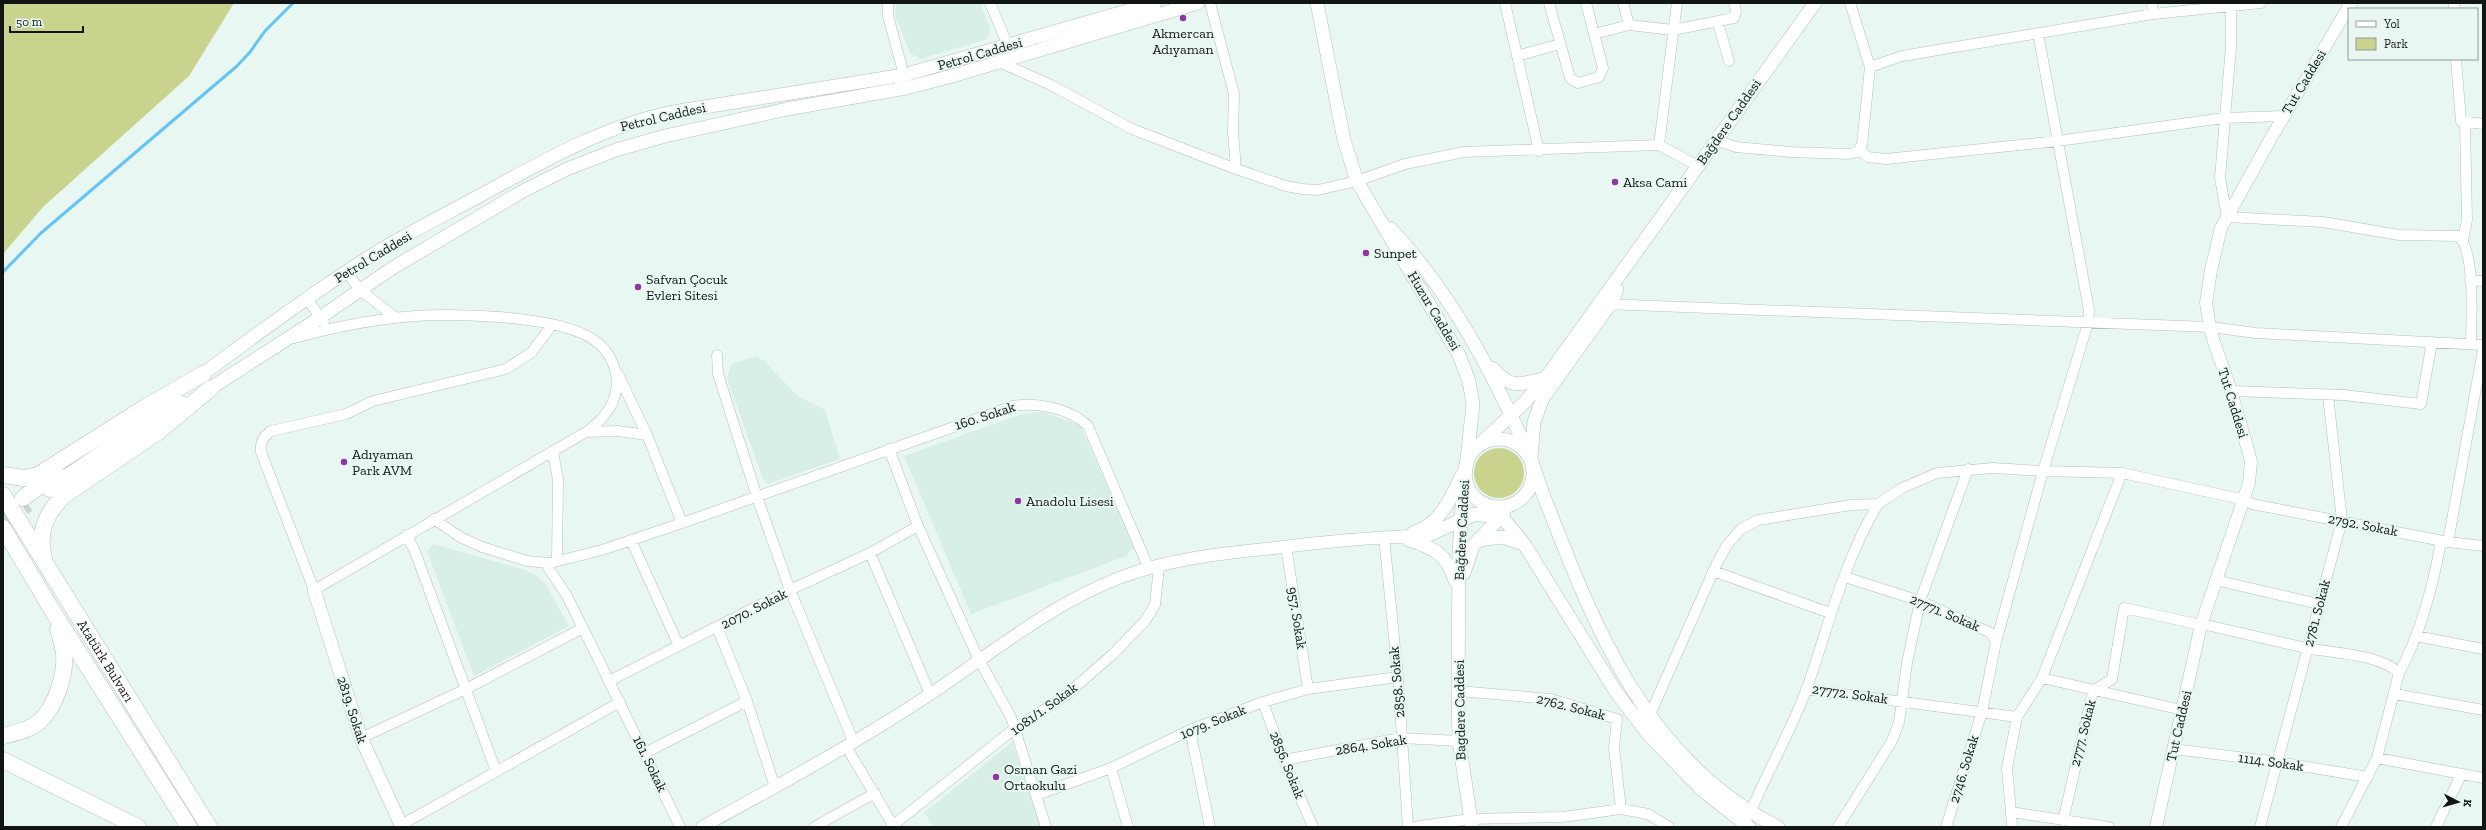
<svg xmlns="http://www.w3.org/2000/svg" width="2486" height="830" font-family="'Zilla Slab',serif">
<rect width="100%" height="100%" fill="#e8f7f2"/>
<path fill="#d7efe6" d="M896,3H980L990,29L987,39L920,59L910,53L895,15Z
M756,356L764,361L798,396L825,410L840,459L768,484L763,479L727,378L732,364Z
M1043,412L1080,425L1134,547L1126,556L971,614L904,456L1022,414Z
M433,544L525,570L538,577L546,585L569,626L474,676L427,551Z
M1012,742L1041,827H934L924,813Z"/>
<path fill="#cad38e" d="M3,3H234L189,76L43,207L3,254Z
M1474 473a25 25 0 1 1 50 0a25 25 0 1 1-50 0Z"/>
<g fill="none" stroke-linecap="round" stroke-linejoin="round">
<path stroke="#65c4f2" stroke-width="3" d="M3,272L41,233L237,66L250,52L265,31L293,3"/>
<path stroke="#c8d5d1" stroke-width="16" stroke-dasharray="16 8" stroke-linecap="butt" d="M3,520L28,504"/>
<g stroke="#b2c1bc" stroke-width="11">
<path id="minor" d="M888,3V16L904,75
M990,3L1008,46
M1210,3L1234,94L1233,132L1236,169
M1505,3L1539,151
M1549,3L1570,78L1578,83L1599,77L1603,68L1586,3
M1623,3L1629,25
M1677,3L1659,145L1698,166
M2152,3L2153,14
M2231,3V46L2220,178L2227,217L2323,222L2399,235L2458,236C2476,249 2471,322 2471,344
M2454,3V9
M1718,23L1729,61
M1594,34L1629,25L1673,30L1734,18L1736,11L1734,3
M1517,56L1560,44
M2456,59L2461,121L2483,124
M999,62L1051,85L1132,129L1236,169L1286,186L1302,189L1318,190L1357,181L1405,164L1464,152L1659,145
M1870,67L1902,56L2153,14L2261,3
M1715,140L1736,147L1791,152L1849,154L1857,152L1862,145L1870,67L1850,3
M1859,150L1868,157L1886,159L2058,141L2224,118L2284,116
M2463,240L2467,220L2465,123
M347,272L360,290L395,317
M2470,280L2483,281
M306,298L324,322
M1604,304L2210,327L2256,333L2483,345
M294,338C326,329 361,322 394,318C441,312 551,314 591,338C604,346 613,359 616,374C620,399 606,418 586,432L314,590L261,452C260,443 263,436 271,431L346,414L373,401L506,369L532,352L552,325
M717,355L718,374L757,497L790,590L854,743
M618,374L647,435L682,523
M2231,391L2344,395L2421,404L2432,342
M587,432L618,431L647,435
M889,449L918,526L979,660L1011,717L1046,827
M553,452L558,480L557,561
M434,519L460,537L482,547L527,561L550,563L602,550L682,523L1013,406C1037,402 1070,408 1088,426L1149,569
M406,535L414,549L496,771
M1384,537L1398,677L1408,827
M631,540L679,646
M2448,542L2483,350
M1286,546L1308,689
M870,553L930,694
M545,563L567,596L609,681
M1713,571L1830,613
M1845,577L1920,601L1991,633L1996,642L1982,712L1946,827
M2215,580L2319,604
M2202,624C2236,632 2271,640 2306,648C2332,653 2380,654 2399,673L2377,758L2341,827
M717,627L747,701L775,787
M2416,636L2483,649
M1996,642L2043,471L2122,473
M2399,673C2420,636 2434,582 2441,541
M2042,678L2122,473L2245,500L2252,504L2448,542L2483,546
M1806,689L2017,717
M1458,691L1551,699L1617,719L1614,748L1621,809
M2395,694L2483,710
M1263,702L1284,760L1313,827
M1649,717L1717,563L1727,545L1741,529L1758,520L1851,505L1878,504L1902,488L1937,473L1993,468L2043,471L2088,323L2089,310L2038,33
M1190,730L1210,827
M361,738L466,689L583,628
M847,748L894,827
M2174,749L2278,762L2368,777
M645,753L747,701
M2377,758L2483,778
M1284,760L1401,738L1459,741
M1111,768L1128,827
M1037,795L1111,768L1190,730L1263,702L1308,689L1398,677
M2011,812L2012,827
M1749,816C1766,773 1791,732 1807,688C1828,627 1844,561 1878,504
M2063,821L2093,691L2112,679L2124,608L2201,625
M401,825L620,702
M680,827L609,681L790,590L870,553L918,526
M814,827L875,793
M891,827L1014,729L1065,696L1113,654L1145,621L1155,605L1159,566
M1413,827L1470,819L1563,817L1621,809L1648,814L1669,827
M1838,827L1892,741L1899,722L1907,663L1920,601L1968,469
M2109,827L2011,812L2007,768L2017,717L2042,678L2182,710
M2260,827L2342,520L2328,396
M2436,827L2461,775"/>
</g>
<g stroke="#b2c1bc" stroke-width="13">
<path id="tertiary" d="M702,827C779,785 856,743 929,695C991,654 1049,605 1119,578C1168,559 1223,553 1274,548C1316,543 1356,538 1398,537
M2156,827L2201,625L2249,483L2251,461L2231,391L2211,333L2206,303L2211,270L2221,228L2271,138L2351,3"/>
</g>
<g stroke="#b2c1bc" stroke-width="14">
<path id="secondary" d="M1317,3L1344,140L1357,181L1459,355L1469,381L1473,404L1462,505L1459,554L1458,691L1459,741L1472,827
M1390,228C1452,293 1494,375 1530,457C1536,471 1539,485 1545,499C1595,628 1646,761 1778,827
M1492,368C1513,390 1517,384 1545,379
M203,374C259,332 315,291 374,254C409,232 446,214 483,194C543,161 604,126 673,112L904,75L1155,3
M211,388L312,323L394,267L523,191L567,169L616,150L665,136L787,109L906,88L952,76L1198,3
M1465 473a34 34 0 1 1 68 0a34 34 0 1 1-68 0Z
M1479,445L1523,404L1545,379L1815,3
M1531,457L1534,422L1543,398L1609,306L1617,290
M1487,506L1507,523L1524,544L1616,692L1648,734L1702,790L1749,827
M1413,533C1440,525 1451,498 1462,475
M1398,537L1426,536L1475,514L1498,517
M1409,540C1434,548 1447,554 1455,581
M1478,540L1502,537L1524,544
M1464,573L1473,546L1504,513
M314,590L361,738L402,827"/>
</g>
<g stroke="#b2c1bc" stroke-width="17">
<g id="trunk">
<path d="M3,475L24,478L38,475L144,408L203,374"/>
<path d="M50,489L152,419L182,404"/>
<path id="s1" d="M3,495L209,827"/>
<path d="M23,498L57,474"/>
<path d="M3,528L55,615L189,827"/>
<path d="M44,558C37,532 46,512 66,494L158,432L211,388"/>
<path d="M3,736C15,733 30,730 40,721C56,706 66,674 64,653C63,645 60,636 58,629"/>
<path d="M3,760L138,827"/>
</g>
</g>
<use href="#minor" stroke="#fff" stroke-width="10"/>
<use href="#tertiary" stroke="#fff" stroke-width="12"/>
<use href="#secondary" stroke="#fff" stroke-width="13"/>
<use href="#trunk" stroke="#fff" stroke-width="16"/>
</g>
<g fill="#8f36a3" stroke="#e8f7f2" stroke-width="1.5">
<circle cx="1183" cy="18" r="4"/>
<circle cx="1615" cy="182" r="4"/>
<circle cx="1366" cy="253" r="4"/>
<circle cx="638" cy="287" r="4"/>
<circle cx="344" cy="462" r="4"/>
<circle cx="1018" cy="501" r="4"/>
<circle cx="996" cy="777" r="4"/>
</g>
<g text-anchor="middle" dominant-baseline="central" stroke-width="4" stroke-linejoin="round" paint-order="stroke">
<g font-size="14" fill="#111614" stroke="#e8f7f2" text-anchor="start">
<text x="1183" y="33" text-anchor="middle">Akmercan<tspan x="1183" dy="16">Adıyaman</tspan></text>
<text x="1623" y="182">Aksa Cami</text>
<text x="1374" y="253">Sunpet</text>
<text x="646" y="279">Safvan Çocuk<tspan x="646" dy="16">Evleri Sitesi</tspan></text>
<text x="352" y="454">Adıyaman<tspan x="352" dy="16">Park AVM</tspan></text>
<text x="1026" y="501">Anadolu Lisesi</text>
<text x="1004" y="769">Osman Gazi<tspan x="1004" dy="16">Ortaokulu</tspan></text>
</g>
<g font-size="14" fill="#111614" stroke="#e8f7f2">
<text transform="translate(980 54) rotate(-16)">Petrol Caddesi</text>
<text transform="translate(2304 82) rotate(-59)">Tut Caddesi</text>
<text transform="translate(663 117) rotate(-13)">Petrol Caddesi</text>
<text transform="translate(1729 122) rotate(-55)">Bağdere Caddesi</text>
<text transform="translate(373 257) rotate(-31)">Petrol Caddesi</text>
<text transform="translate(1434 311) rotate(59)">Huzur Caddesi</text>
<text transform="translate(2233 403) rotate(73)">Tut Caddesi</text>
<text transform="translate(985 416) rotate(-18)">160. Sokak</text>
<text transform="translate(2363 525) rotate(11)">2792. Sokak</text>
<text transform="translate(1462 530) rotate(-87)">Bağdere Caddesi</text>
<text transform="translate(754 609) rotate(-27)">2070. Sokak</text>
<text transform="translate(1945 613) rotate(23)">27771. Sokak</text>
<text transform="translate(2317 613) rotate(-75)">2781. Sokak</text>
<text transform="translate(1297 618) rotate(81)">957. Sokak</text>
<text stroke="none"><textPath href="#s1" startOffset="195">Atatürk Bulvarı</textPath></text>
<text transform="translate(1397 682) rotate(-95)">2858. Sokak</text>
<text transform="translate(1850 694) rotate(8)">27772. Sokak</text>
<text transform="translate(1571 707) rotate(14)">2762. Sokak</text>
<text transform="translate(1044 709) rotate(-36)">1081/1. Sokak</text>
<text transform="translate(352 710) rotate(72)">2819. Sokak</text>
<text transform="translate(1460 710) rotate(-91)">Bagdere Caddesi</text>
<text transform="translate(1213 722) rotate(-22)">1079. Sokak</text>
<text transform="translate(2179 726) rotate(-77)">Tut Caddesi</text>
<text transform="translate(2083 733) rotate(-76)">2777. Sokak</text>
<text transform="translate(1371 745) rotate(-9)">2864. Sokak</text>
<text transform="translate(2271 762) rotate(8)">1114. Sokak</text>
<text transform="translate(650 764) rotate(64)">161. Sokak</text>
<text transform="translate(1287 765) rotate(68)">2856. Sokak</text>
<text transform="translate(1964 769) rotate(-73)">2746. Sokak</text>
</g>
</g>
<rect width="2486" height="830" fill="none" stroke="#111614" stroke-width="8"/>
<rect x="2348" y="8" width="130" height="52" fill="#e8f7f2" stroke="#929d99"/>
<rect x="2356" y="21" width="20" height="6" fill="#ffffff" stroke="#929d99"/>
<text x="2384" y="28" font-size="12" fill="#111614">Yol</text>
<rect x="2356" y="38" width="20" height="12" fill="#cad38e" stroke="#929d99"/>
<text x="2384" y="48" font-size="12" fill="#111614">Park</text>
<g transform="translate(2458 802) rotate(96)" stroke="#e8f7f2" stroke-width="3" paint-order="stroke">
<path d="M0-3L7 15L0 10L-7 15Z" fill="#111614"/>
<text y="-6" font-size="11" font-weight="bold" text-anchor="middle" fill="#111614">K</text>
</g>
<path d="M10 26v6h73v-6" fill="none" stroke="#111614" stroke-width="2"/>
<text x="16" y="26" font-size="12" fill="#111614" stroke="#e8f7f2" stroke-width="3" paint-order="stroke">50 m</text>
</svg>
